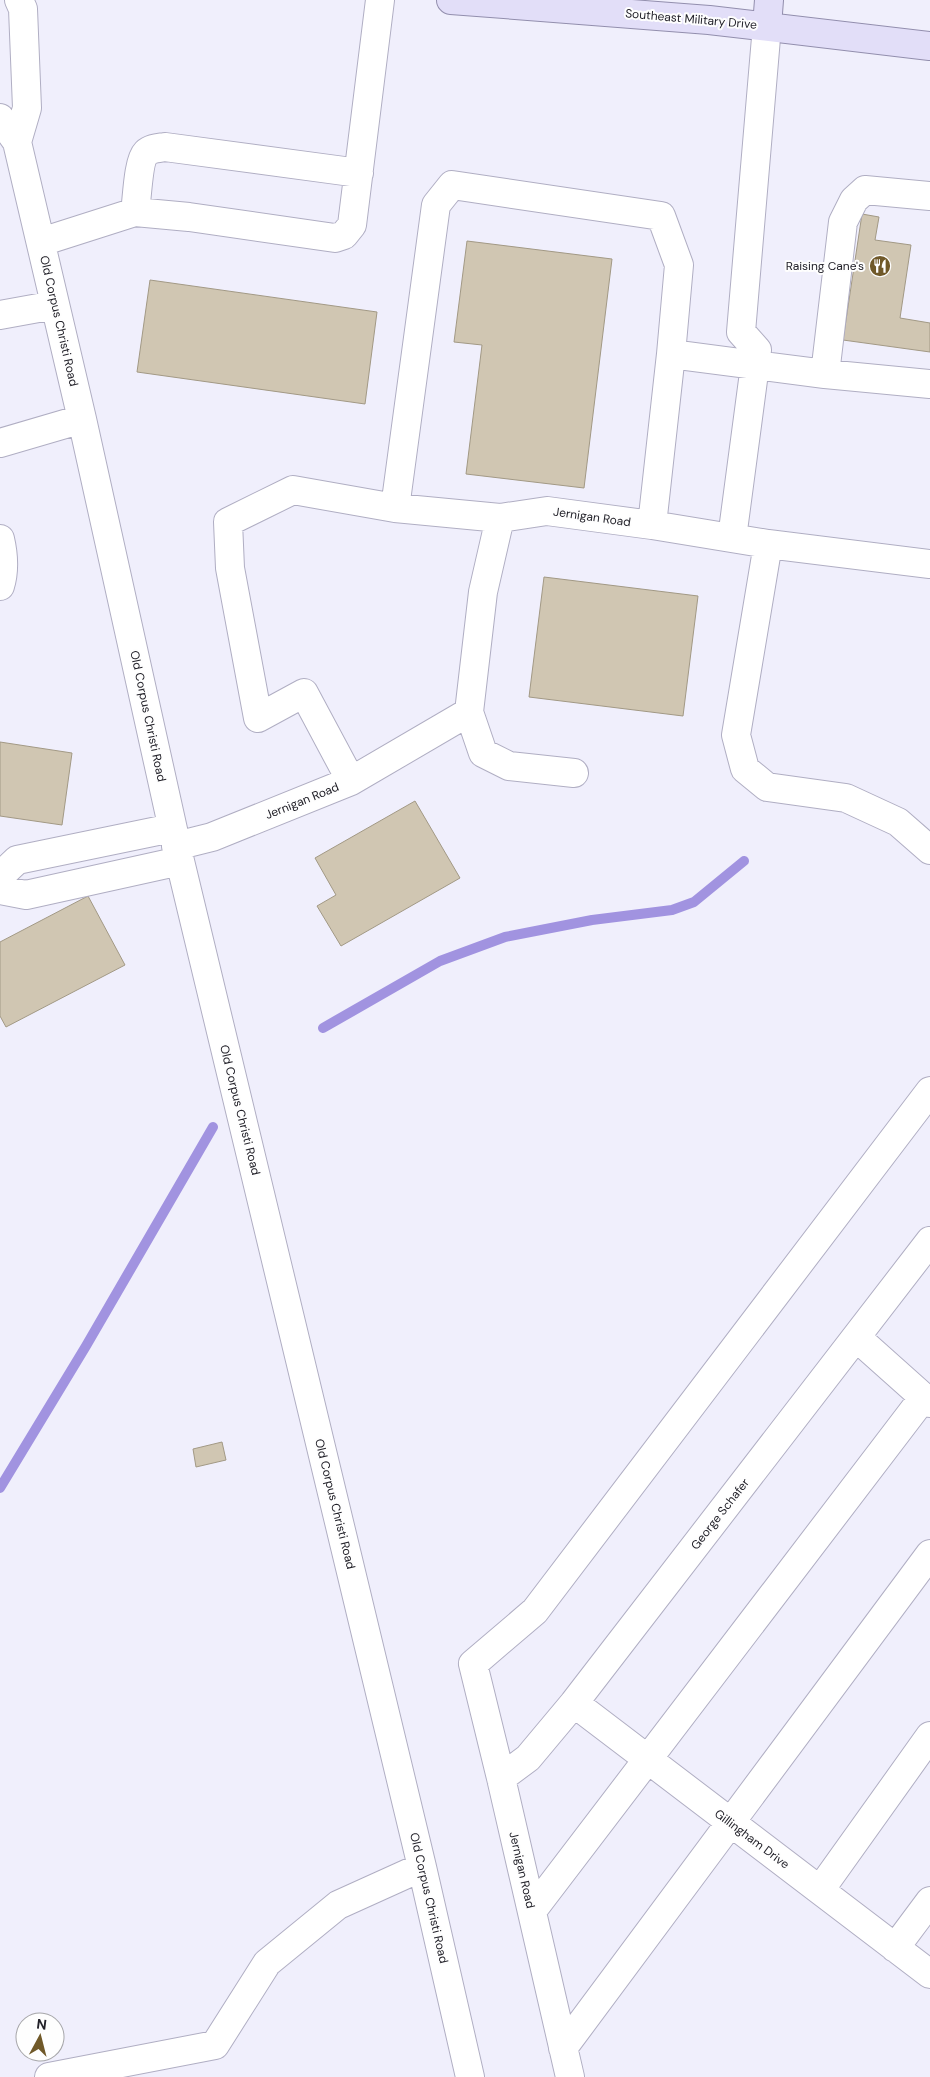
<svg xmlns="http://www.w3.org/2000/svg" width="930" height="2077" font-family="'DM Sans',sans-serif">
<rect width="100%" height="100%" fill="#f0effc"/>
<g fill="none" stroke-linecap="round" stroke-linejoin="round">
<path stroke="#a193e0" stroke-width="10" d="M323,1028L440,961L505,937L592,920L672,910L694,902L744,861
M0,1488L86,1346L213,1127"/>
</g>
<path fill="#d0c6b2" stroke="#a29985" d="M862,214L879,217L875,240L911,245L900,318L930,323V352L843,340Z
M467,241L612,259L584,488L466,474L482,345L454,342Z
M150,280L377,312L365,404L137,372Z
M544,577L698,596L683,716L529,697Z
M0,742L72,753L62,825L0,816Z
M415,801L460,878L341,946L317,906L336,895L315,858Z
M88,896L125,965L6,1027L0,1016V942Z
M222,1442L226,1460L196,1467L193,1449Z"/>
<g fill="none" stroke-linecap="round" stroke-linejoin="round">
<g stroke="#b0aec3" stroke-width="30">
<path id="minor" d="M0,118L17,142L82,419L180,861L422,1867L470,2077
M17,142L27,108L23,9L19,0
M135,212C137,200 138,161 146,153C151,148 159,148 165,147L359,173
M41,242L135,212L189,217L335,238L344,235L352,225L380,0
M0,315L55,305
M825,374L843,222L854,200L865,190L930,196
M0,443L82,419
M500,518L395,508L436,205L452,185L661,216L679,265L671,354
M652,525L768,544L930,564
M732,538L757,350L741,332L767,26
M0,539C4,556 5,570 0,586
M768,544L736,735L745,769L767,787L846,798L898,822L930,850
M469,712L483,753L509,766L574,773
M351,781L304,693L258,718L230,568L228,522L293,490L395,508
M176,846L212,837L351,781L469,712L483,592L500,518L547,511L652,525L671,354L825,374L930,384
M0,876L17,860L172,828
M0,890L26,895L180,861
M856,1337L930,1403
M574,1703L930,1974
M501,1778L528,1758L574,1703L930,1241
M820,1890L930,1736
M532,1911L923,1398
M895,1948L930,1901
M563,2048L930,1554
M49,2077L215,2045L267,1963L338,1905L422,1867
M570,2077L501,1778L473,1664L535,1611L930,1091"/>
</g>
<g stroke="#928ead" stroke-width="30">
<path id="major" d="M451,0L709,20L930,46
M767,26L769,0"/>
</g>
<use href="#minor" stroke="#fff" stroke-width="28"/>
<use href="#major" stroke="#e2def8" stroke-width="28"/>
</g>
<defs>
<g id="restaurant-disc" transform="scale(1.125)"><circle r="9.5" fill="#705929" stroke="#fefefe"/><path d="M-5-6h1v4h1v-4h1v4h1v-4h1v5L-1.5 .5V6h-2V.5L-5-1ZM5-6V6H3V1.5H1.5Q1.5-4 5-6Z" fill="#fff"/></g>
</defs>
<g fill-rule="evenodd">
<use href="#restaurant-disc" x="880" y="266"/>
</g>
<g text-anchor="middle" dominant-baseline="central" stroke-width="4" stroke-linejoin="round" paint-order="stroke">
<g font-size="12" fill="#23222a" stroke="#fefefe">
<text transform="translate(691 19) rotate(5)">Southeast Military Drive</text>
<text transform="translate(59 321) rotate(77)">Old Corpus Christi Road</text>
<text transform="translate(592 517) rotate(8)">Jernigan Road</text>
<text transform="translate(148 716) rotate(78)">Old Corpus Christi Road</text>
<text transform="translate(302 801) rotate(-22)">Jernigan Road</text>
<text transform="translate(240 1110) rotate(76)">Old Corpus Christi Road</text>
<text transform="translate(335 1504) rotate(76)">Old Corpus Christi Road</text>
<text transform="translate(720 1514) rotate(-52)">George Schafer</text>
<text transform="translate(752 1839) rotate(37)">Gillingham Drive</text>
<text transform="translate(522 1870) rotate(77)">Jernigan Road</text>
<text transform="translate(429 1898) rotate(77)">Old Corpus Christi Road</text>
</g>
<g font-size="12" fill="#23222a" stroke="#fefefe" text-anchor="end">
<text x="864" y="266">Raising Cane's</text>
</g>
</g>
<g transform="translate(40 2037) rotate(7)"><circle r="24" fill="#fefefe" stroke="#a6a6a9"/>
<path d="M0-4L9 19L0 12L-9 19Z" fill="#705929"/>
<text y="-8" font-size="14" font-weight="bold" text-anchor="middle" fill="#23222a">N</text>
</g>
</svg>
